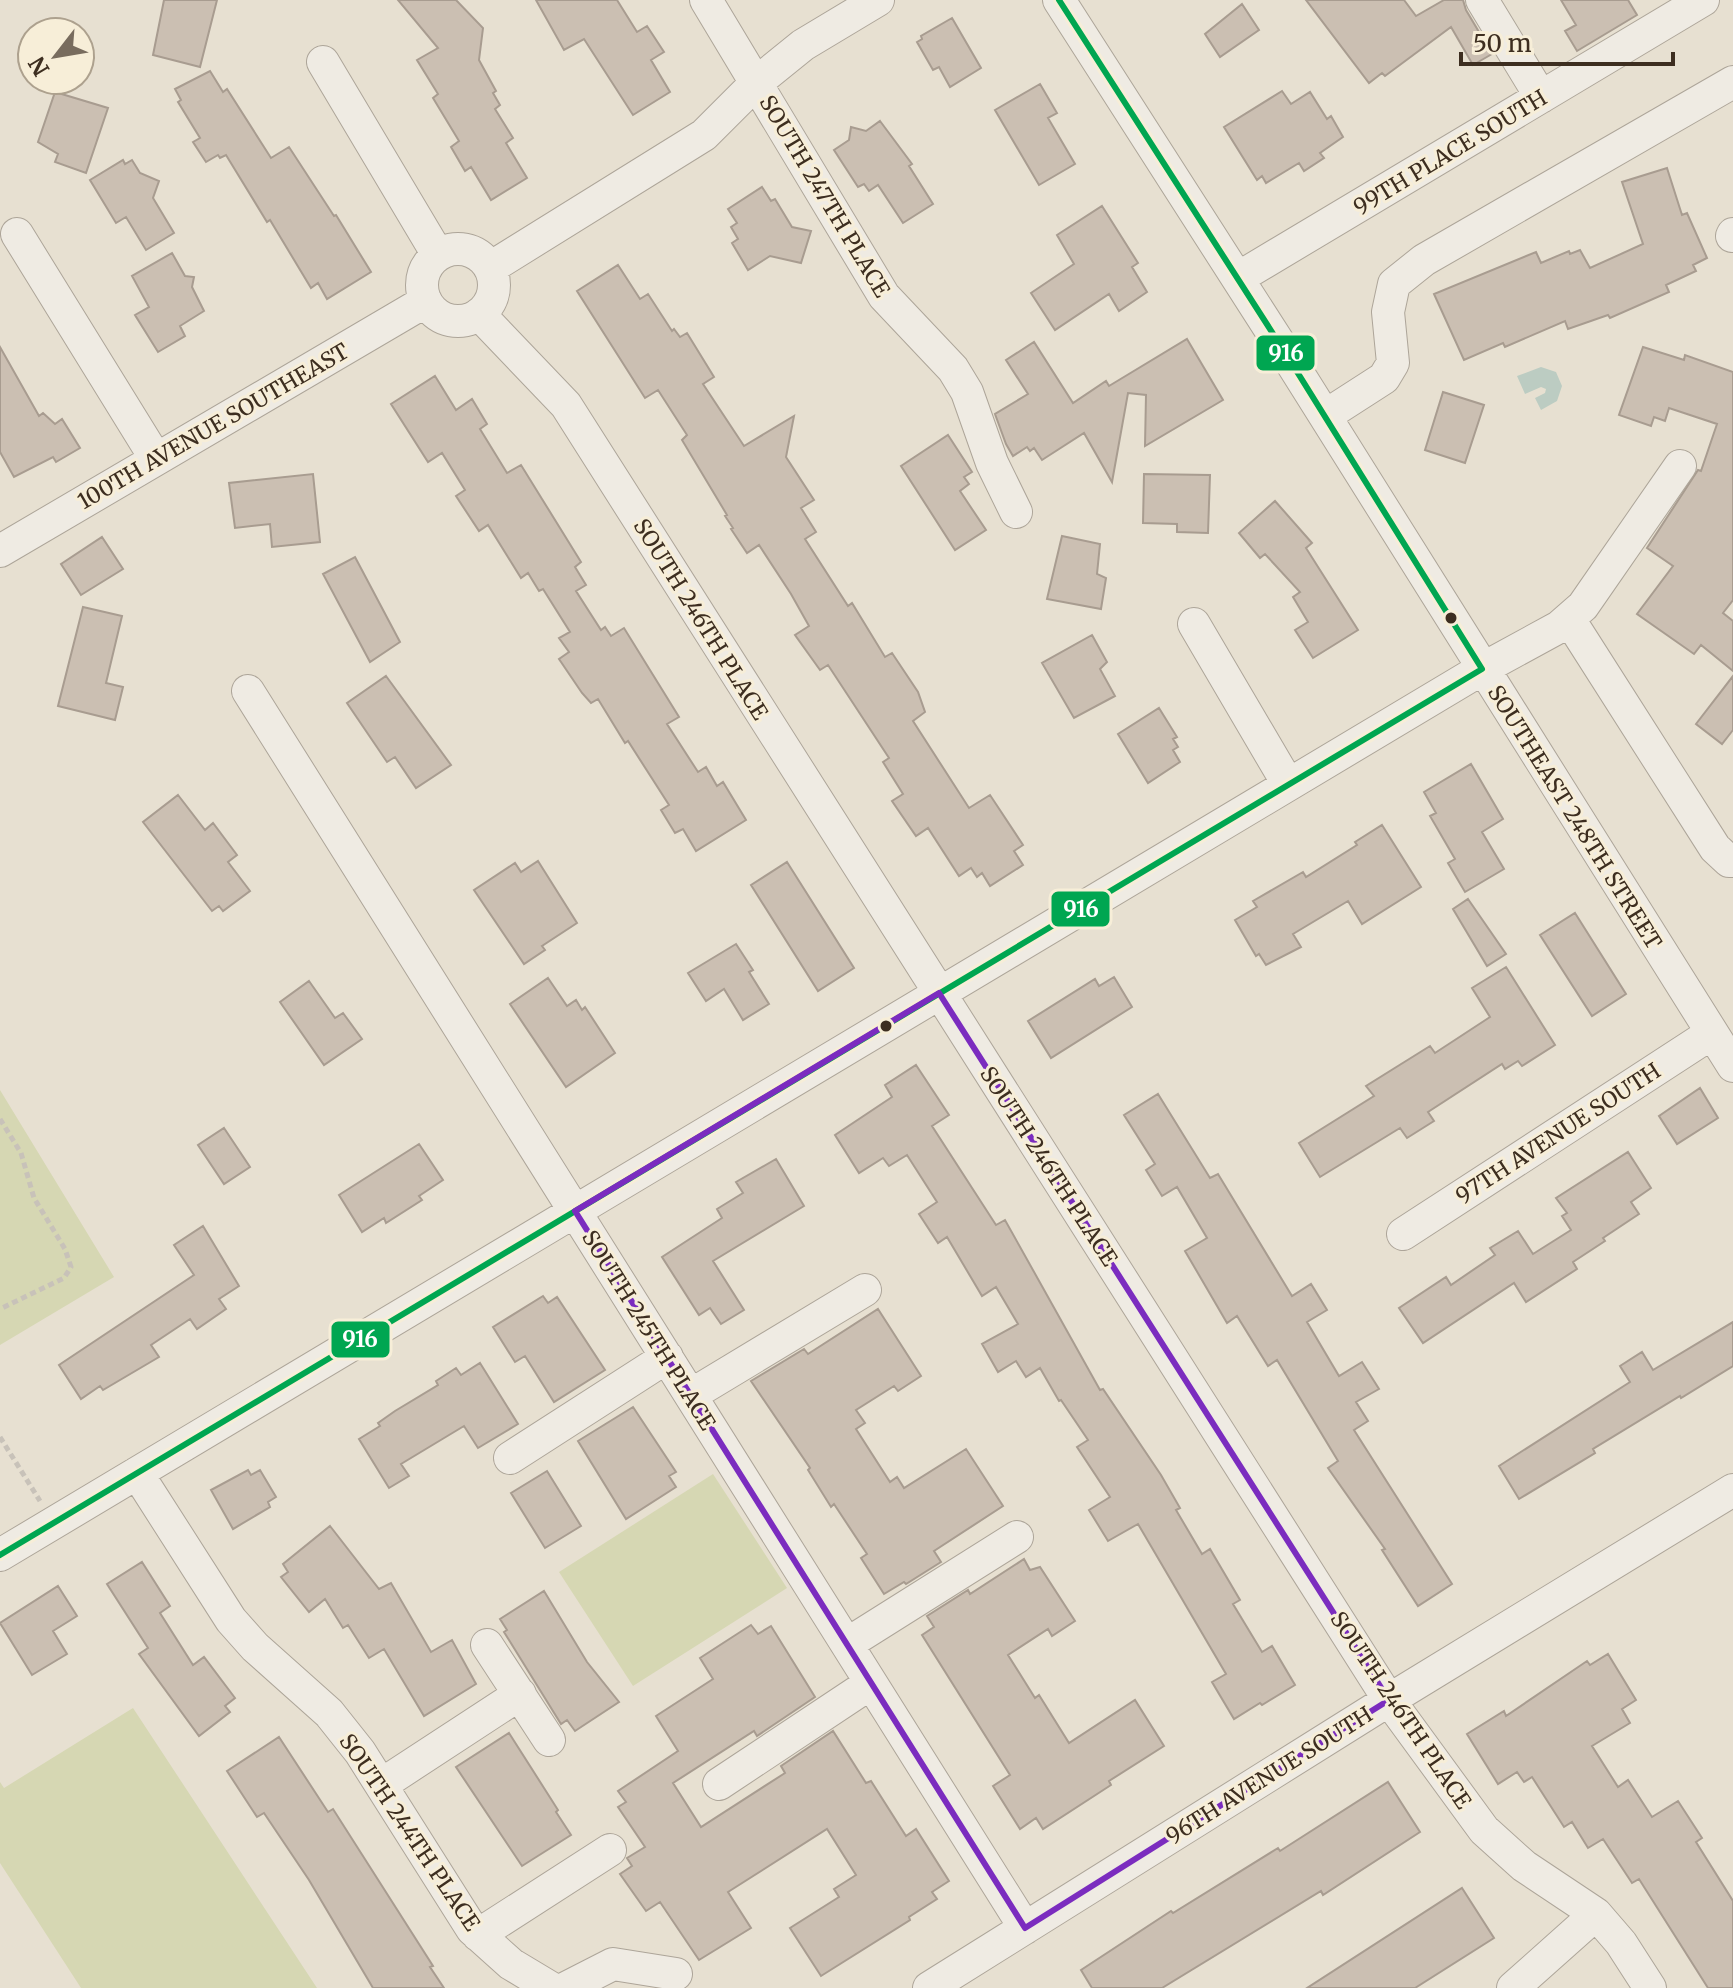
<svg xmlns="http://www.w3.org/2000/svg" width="1733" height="1988" font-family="Merriweather,serif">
<rect width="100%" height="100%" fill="#e7e0d1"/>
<path fill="#d6d7b3" d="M0,1090L114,1277L0,1345Z
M713,1474L787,1588L633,1686L559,1572Z
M133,1708L317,1988H81L0,1863V1782L4,1788Z"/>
<path fill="#bcccc2" d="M1541,367L1556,372L1562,386L1557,401L1541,410L1535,398L1545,393L1546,389L1541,387L1525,394L1517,376Z"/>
<path fill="#cbbfb2" stroke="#a89c90" stroke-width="2" d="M164,0H217L200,67L153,55Z
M398,0H456L483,28L479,60L496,91L493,93L500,105L495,109L513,138L506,143L527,178L491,200L471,167L465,171L451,147L459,141L433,98L438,94L417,60L438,48Z
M536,0H617L637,32L647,26L664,52L651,60L670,92L633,115L584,39L564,50Z
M1306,0H1404L1416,16L1444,0H1463L1466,10L1492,54L1473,65L1451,27L1385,76L1382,73L1369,83Z
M1561,0H1628L1637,15L1577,51L1565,31L1576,25Z
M1242,4L1259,30L1220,57L1205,34Z
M952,18L981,68L950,87L939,67L933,70L917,42L922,39L921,36Z
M210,71L223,92L227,89L271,158L289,147L334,216L336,215L371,272L327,299L318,283L311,288L270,220L267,222L226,155L220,158L218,155L206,162L193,142L200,138L178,102L181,100L175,89Z
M1040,84L1057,113L1048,118L1075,164L1039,185L995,110Z
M1282,91L1291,104L1310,92L1327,119L1331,116L1343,137L1320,153L1324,158L1304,171L1299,163L1266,183L1262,176L1257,180L1224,127Z
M55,92L108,108L86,173L55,162L58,154L38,142Z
M880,121L912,164L909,166L933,204L903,223L878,185L869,191L864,184L858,187L834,150L849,140L851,127L866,131Z
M123,160L125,164L132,160L140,173L159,181L153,198L174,233L146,250L126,217L116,223L90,180Z
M1667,168L1682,215L1687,213L1707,258L1693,265L1696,271L1666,285L1669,292L1610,318L1608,315L1568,329L1565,321L1505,347L1503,343L1464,360L1434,294L1536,252L1541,263L1569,251L1570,254L1580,250L1590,268L1643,244L1622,182Z
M762,187L771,201L775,199L792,227L811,231L801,263L770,256L748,270L732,243L738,239L731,227L737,223L728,209Z
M1102,206L1138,263L1132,267L1147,292L1119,311L1109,294L1055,330L1031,293L1074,264L1057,235Z
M172,253L185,276L194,277L192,287L204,311L180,326L185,336L158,352L135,315L149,307L132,276Z
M618,265L640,299L648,294L672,331L674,329L680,337L687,333L714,377L703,384L744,446L794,416L786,457L814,500L801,508L816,532L805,539L848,606L852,603L885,657L892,653L918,692L925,712L913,721L969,808L990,795L1023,845L1014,851L1023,865L990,886L982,873L977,877L971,868L959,876L928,828L916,836L892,801L903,794L883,762L889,758L828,665L820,670L795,635L809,626L791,594L759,545L747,553L731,529L733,528L725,516L727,515L682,440L687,435L658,390L645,398L577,291Z
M1187,339L1223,400L1145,446L1146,395L1128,393L1112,482L1084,433L1042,460L1034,448L1030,451L1027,447L1013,456L1006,444L995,414L1028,394L1006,360L1034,342L1073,403L1106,381L1109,386Z
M0,347L39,416L43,413L55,424L62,419L80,448L56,462L53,457L14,477L0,452Z
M1643,347L1684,360L1685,355L1733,372V600L1723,613L1733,621V671L1701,645L1694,654L1637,614L1673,566L1647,548L1698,470L1701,471L1717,424L1669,408L1665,421L1654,417L1651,426L1619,415Z
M435,376L456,410L472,399L487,424L480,429L507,473L521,465L581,562L575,567L586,585L576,591L601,630L605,627L611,636L624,628L679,717L667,724L698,772L706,767L717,786L723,782L746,820L696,851L683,829L675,833L661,810L669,805L628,741L625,743L598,699L591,703L582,693L559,659L569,652L559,638L570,632L543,589L539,591L528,573L521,578L488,525L479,531L456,496L465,490L442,453L428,462L391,404Z
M1443,392L1484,405L1465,463L1425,450Z
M948,435L972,472L964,477L969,484L960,491L986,530L955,550L901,466Z
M313,474L320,542L272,547L270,524L235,528L229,483Z
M1144,474L1210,475L1208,533L1177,532V524L1143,523Z
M1275,501L1312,543L1306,548L1358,630L1313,658L1295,630L1308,622L1293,597L1300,592L1265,554L1260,558L1239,533Z
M1062,536L1100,544L1097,574L1106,578L1101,609L1047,599Z
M102,537L123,569L81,595L61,564Z
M355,557L400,642L370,662L323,574Z
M83,607L122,616L106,683L123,687L115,720L58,706Z
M1092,635L1107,662L1100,669L1115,696L1074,718L1042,663Z
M386,676L451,765L416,788L395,757L387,762L347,703Z
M1733,676V730L1722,744L1696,724Z
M1159,708L1177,737L1173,739L1178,747L1173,750L1180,762L1148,783L1118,734Z
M1471,764L1503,819L1482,832L1504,869L1465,892L1448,863L1455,859L1430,816L1436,813L1424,792Z
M178,795L205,830L213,823L237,855L228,862L250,891L223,911L219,906L212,911L143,822Z
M1382,825L1421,887L1362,924L1348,901L1293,934L1301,947L1266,965L1259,954L1256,956L1235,920L1257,907L1253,901L1303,872L1306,877L1357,845L1355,842Z
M538,861L577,923L542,946L545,950L524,964L474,890L515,863L521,872Z
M787,862L854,968L818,991L751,885Z
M1468,899L1506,954L1487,966L1453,909Z
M1575,913L1626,994L1592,1016L1540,935Z
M736,944L753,970L749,972L769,1004L743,1020L724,989L706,1001L688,973Z
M1506,967L1555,1045L1522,1066L1518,1061L1505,1069L1502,1064L1428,1112L1434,1121L1407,1138L1400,1128L1320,1177L1299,1143L1374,1096L1366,1086L1430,1046L1435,1053L1490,1017L1472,988Z
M1114,977L1132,1007L1051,1058L1028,1021L1095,979L1099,986Z
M548,978L567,1006L576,1000L582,1010L585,1007L615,1053L566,1087L510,1004Z
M309,981L335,1018L343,1013L362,1039L324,1065L280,1002Z
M916,1065L949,1115L932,1126L996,1225L1005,1220L1100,1390L1103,1389L1161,1475L1180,1508L1176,1510L1202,1554L1210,1549L1240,1600L1233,1604L1262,1652L1272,1646L1295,1685L1262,1705L1260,1703L1234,1719L1212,1682L1226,1674L1138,1524L1108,1541L1089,1510L1110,1497L1077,1447L1088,1440L1061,1400L1059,1401L1040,1368L1026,1377L1016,1361L998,1372L982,1344L1018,1324L996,1287L982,1296L947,1237L938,1243L919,1214L937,1202L907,1155L889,1166L883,1158L859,1173L835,1135L892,1097L885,1085Z
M1700,1088L1718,1118L1677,1144L1659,1116Z
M1158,1094L1210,1178L1218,1174L1292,1296L1311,1284L1327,1310L1307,1322L1339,1376L1362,1362L1379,1389L1356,1402L1368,1421L1354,1430L1452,1584L1418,1606L1382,1550L1385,1549L1328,1468L1338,1461L1277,1360L1268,1366L1237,1316L1227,1323L1185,1251L1207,1238L1177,1187L1162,1196L1146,1170L1155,1164L1124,1115Z
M224,1128L250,1167L224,1184L198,1145Z
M419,1144L443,1180L419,1196L422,1200L386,1223L384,1218L362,1232L339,1195Z
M1628,1152L1651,1188L1631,1202L1639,1214L1603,1238L1605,1241L1573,1262L1577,1269L1526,1302L1514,1283L1423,1343L1399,1308L1446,1277L1451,1285L1495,1255L1490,1248L1518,1231L1533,1254L1571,1230L1562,1216L1567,1213L1556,1198Z
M776,1159L804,1206L713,1261L744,1310L721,1324L710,1308L699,1315L662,1257L722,1218L717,1209L743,1193L736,1182Z
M203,1226L239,1286L219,1299L226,1309L197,1329L190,1319L151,1345L159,1357L103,1390L100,1386L81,1399L59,1365L194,1275L174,1245Z
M543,1296L548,1303L557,1297L605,1370L554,1402L525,1356L515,1362L493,1327Z
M878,1309L921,1376L898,1391L894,1386L856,1410L865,1423L856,1429L890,1482L897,1477L904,1488L966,1449L1003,1506L934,1551L941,1562L906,1584L904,1582L884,1594L861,1558L867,1554L834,1504L831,1507L808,1470L810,1468L751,1381L804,1349L808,1354Z
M1733,1322V1366L1681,1398L1680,1396L1593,1449L1595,1453L1519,1499L1499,1466L1630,1382L1620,1366L1642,1352L1653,1370Z
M480,1363L518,1424L478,1448L464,1426L401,1464L409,1476L389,1488L359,1439L380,1426L378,1423L395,1411L438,1385L436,1381L456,1368L461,1375Z
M633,1407L676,1472L669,1476L676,1487L626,1519L578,1441Z
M248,1470L251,1475L260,1470L276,1497L268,1502L270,1507L233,1529L211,1490Z
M547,1471L581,1526L545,1548L511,1493Z
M330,1526L379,1589L391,1583L431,1652L452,1640L476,1684L424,1716L384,1649L369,1658L348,1625L343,1628L325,1599L309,1612L281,1577L288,1572L283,1564Z
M1024,1559L1030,1570L1040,1567L1075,1621L1052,1636L1048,1629L1008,1655L1035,1698L1039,1695L1069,1743L1135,1700L1164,1746L1109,1781L1111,1785L1043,1829L1036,1818L1020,1829L993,1786L1010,1775L922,1635L934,1627L927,1616L968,1590L970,1594Z
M142,1562L170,1606L160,1613L193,1665L204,1657L235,1698L225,1706L230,1712L199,1736L139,1654L148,1648L107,1584Z
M58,1586L77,1616L53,1631L67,1654L32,1675L0,1623Z
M544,1591L587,1662L619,1702L575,1731L567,1720L561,1724L504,1632L507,1630L500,1619Z
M751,1625L758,1634L771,1626L815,1697L757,1736L754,1731L673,1783L701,1827L785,1773L781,1766L833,1731L866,1783L871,1781L906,1836L916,1829L949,1881L932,1892L937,1899L909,1917L910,1920L821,1976L790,1928L839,1897L834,1889L856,1875L827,1829L728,1892L751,1928L699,1960L660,1902L646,1911L620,1874L632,1866L627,1858L645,1847L618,1807L626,1802L618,1791L678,1751L656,1716L713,1679L700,1658Z
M1608,1654L1636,1700L1622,1709L1630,1723L1592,1746L1618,1787L1628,1780L1652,1817L1678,1801L1702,1838L1696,1842L1733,1901V1988H1708L1639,1879L1632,1883L1603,1839L1588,1848L1572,1822L1564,1827L1532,1777L1524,1782L1517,1772L1498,1784L1467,1734L1504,1711L1506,1716L1587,1661L1590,1665Z
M509,1733L558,1810L556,1812L571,1835L522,1866L456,1767Z
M279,1737L328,1812L333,1809L433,1966L430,1967L444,1988H373L309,1880L264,1813L257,1817L227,1771Z
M1388,1782L1420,1832L1323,1895L1321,1891L1162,1988H1092L1081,1970L1171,1911L1173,1913L1278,1848L1280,1851Z
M1462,1888L1494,1938L1415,1988H1307Z"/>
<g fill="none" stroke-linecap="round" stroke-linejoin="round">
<g stroke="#ada599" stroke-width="34">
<path id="minor" d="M706,0L884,296L953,369L967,392L992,463L1016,512
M1059,0L1286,354L1733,1066
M1482,0L1541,97
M323,62L438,255
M17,234L156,459
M1732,236L1733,234
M422 285a36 36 0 1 1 72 0a36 36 0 1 1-72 0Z
M490,268L704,135L756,83L803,45L878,0
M1238,278L1703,0
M479,314L566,405L1389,1700L1484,1830L1524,1866L1596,1914L1621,1943L1650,1988
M1325,416L1384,378L1393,363L1388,312L1394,284L1424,260L1733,82
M0,551L426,301
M1569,619L1715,848L1729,861H1733
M1194,624L1288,784
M248,691L1025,1928
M1403,1234L1712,1033
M691,1395L865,1290
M510,1458L667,1357
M137,1473L231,1620L255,1647L329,1713L360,1752L472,1929L511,1964L551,1988
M0,1555L1482,669L1559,627L1583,606L1680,466
M847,1644L1017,1537
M487,1645L549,1740
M719,1784L871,1683
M381,1785L520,1694
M478,1935L610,1850
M566,1988L613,1964L676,1974
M929,1988L1389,1700L1733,1490
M1513,1988L1596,1914"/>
</g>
<path stroke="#c8c2b9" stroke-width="5" stroke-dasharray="6 4" stroke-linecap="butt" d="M0,1119L21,1153L34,1198L65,1249L71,1267L64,1278L0,1309
M0,1437L40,1501"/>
<use href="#minor" stroke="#efebe3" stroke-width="32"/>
<g stroke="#f7eed8" stroke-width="12">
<path id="bus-1" d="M0,1555L1482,669L1286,354L1059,0"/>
</g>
<use href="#bus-1" stroke="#00a651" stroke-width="6"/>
</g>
<path fill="none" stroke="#7b2cbf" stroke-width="6" stroke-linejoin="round" d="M939,993L1389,1700L1025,1928L575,1211Z"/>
<g fill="#3d2e20" stroke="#f7eed8" stroke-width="3">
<circle cx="1451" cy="618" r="7"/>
<circle cx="886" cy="1026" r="7"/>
</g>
<g text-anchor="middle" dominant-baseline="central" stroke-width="6" stroke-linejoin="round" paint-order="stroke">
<g font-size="22" fill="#3d2e20" stroke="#f7eed8">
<text transform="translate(1450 152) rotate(-31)">99TH PLACE SOUTH</text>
<text transform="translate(825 196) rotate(59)">SOUTH 247TH PLACE</text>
<text transform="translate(213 426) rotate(-30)">100TH AVENUE SOUTHEAST</text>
<text transform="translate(701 619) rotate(58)">SOUTH 246TH PLACE</text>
<text transform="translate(1575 817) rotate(58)">SOUTHEAST 248TH STREET</text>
<text transform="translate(1558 1133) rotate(-33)">97TH AVENUE SOUTH</text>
<text transform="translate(1049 1166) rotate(57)">SOUTH 246TH PLACE</text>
<text transform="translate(649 1330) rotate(58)">SOUTH 245TH PLACE</text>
<text transform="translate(1401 1710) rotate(56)">SOUTH 246TH PLACE</text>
<text transform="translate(1269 1775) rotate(-32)">96TH AVENUE SOUTH</text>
<text transform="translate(410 1832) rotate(56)">SOUTH 244TH PLACE</text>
</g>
</g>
<g stroke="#f7eed8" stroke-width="3">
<rect x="1255" y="334" width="61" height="38" rx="8" fill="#00a651"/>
<rect x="1050" y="890" width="61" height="38" rx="8" fill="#00a651"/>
<rect x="330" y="1320" width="61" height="39" rx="8" fill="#00a651"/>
</g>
<g font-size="22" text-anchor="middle" font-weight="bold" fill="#fff">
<text x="1286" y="361">916</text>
<text x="1081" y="917">916</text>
<text x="360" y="1347">916</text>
</g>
<g transform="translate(56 56) rotate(239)"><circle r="38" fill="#f7eed8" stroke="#ada18e" stroke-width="2"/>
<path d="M0-6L14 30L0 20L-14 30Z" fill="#786c5e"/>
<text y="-12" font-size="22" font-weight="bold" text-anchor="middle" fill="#3d2e20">N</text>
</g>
<path d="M1461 52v12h212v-12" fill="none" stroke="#3d2e20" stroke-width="4"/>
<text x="1473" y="52" font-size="24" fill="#3d2e20" stroke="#f7eed8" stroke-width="6" paint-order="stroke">50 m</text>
</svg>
